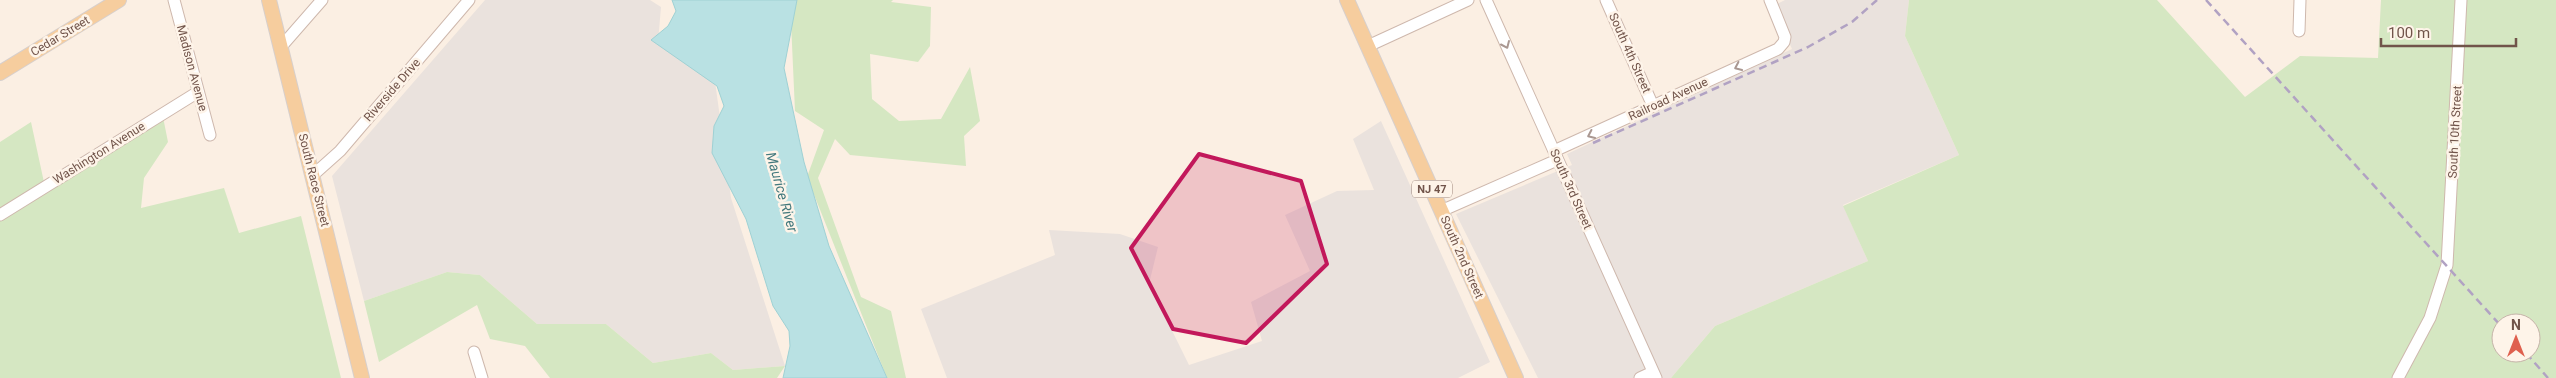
<svg xmlns="http://www.w3.org/2000/svg" width="2556" height="378" font-family="Roboto,sans-serif">
<rect width="100%" height="100%" fill="#fbefe3"/>
<path fill="#eae2dd" d="M485,0H650L661,7L658,42L714,74L731,198L785,366L733,370L711,353L653,363L606,324H537L480,275L447,272L364,301L332,176Z
M1785,0H1909L1905,36L1959,155L1843,205L1868,261L1715,326L1671,378H1538L1456,214L1572,165L1567,154L1792,49L1773,6Z
M1381,121L1490,362L1458,378H947L921,309L1055,255L1049,230L1120,234L1158,247L1149,284L1189,365L1262,341L1251,302L1310,271L1285,215L1337,191L1374,190L1353,139Z"/>
<path fill="#d5e7c2" fill-rule="evenodd" d="M790,0H893L891,2L931,7L930,46L918,62L870,54L872,99L899,121L941,119L970,67L980,121L964,136L966,166L850,155L835,139L818,178L861,297L891,311L906,378H887L807,177L824,130L795,111Z
M1909,0H2157L2245,97L2300,56L2378,58L2381,0H2556V378H1671L1715,326L1868,261L1843,206L1959,155L1905,36ZM2501,323H2531V353H2501Z
M163,117L168,142L144,178L141,208L224,188L239,233L301,216L341,378H0V142L31,122L45,187Z
M447,272L480,275L537,324H606L653,363L711,353L733,370L785,366L777,378H550L525,346L490,339L477,305L379,362L364,301Z"/>
<path fill="#b9e1e3" stroke="#9fd1d4" d="M672,0H797L784,68L804,162L829,246L887,378H783L790,346L789,331L773,306L746,219L712,153L714,126L724,106L717,86L651,40L668,26L676,11Z"/>
<g fill="none" stroke-linecap="round" stroke-linejoin="round">
<g stroke="#ceb8ad" stroke-width="13">
<path id="minor" d="M174,0L210,135
M1486,0L1656,378
M1606,0L1653,106
M2299,31L2300,0
M1368,46L1468,0
M280,48L322,0
M1554,151L1778,49L1784,42L1785,37L1770,0
M312,176L340,151L469,0
M1441,211L1557,160
M0,215L198,92
M474,352L482,378
M1640,378L1653,372
M2398,378L2430,318L2447,265L2461,0"/>
</g>
<g stroke="#d7cfcc" stroke-width="16">
<path id="major" d="M269,0L362,378
M1347,0L1516,378
M0,73L119,0"/>
</g>
<use href="#minor" stroke="#fff" stroke-width="11"/>
<use href="#major" stroke="#f6cd9e" stroke-width="14"/>
<path stroke="#b1a2c3" stroke-width="2.5" stroke-dasharray="8 5" stroke-linecap="butt" d="M2206,0L2501,326
M1593,143L1808,47L1852,22L1877,0
M2526,353L2548,378"/>
</g>
<defs><path id="oneway-chevron" d="M-2-3.5L2.5 0L-2 3.5" fill="none" stroke-width="1.6" stroke-linecap="round" stroke-linejoin="round" transform="scale(1.25)"/></defs>
<g stroke="#aa9892">
<use href="#oneway-chevron" transform="translate(1506 45) rotate(66)"/>
<use href="#oneway-chevron" transform="translate(1738 67) rotate(155)"/>
<use href="#oneway-chevron" transform="translate(1591 135) rotate(155)"/>
</g>
<path fill="#c2185b" fill-opacity="0.2" stroke="#c2185b" stroke-width="4" stroke-linejoin="round" d="M1199,154L1301,181L1327,264L1246,343L1173,329L1131,248Z"/>
<g text-anchor="middle" dominant-baseline="central" stroke-width="5" stroke-linejoin="round" paint-order="stroke">
<rect fill="#fef4e9" stroke="#9b847a" stroke-width="1" x="1412" y="180.5" width="40" height="17" rx="4"/>
<g font-size="11" font-weight="bold" fill="#71544a">
<text x="1432" y="189">NJ 47</text>
</g>
<g font-size="12" fill="#71544a" stroke="#fef4e9">
<text transform="translate(60 36) rotate(-31)">Cedar Street</text>
<text transform="translate(1630 53) rotate(66)">South 4th Street</text>
<text transform="translate(192 68) rotate(75)">Madison Avenue</text>
<text transform="translate(392 90) rotate(-49)">Riverside Drive</text>
<text transform="translate(1668 99) rotate(-25)">Railroad Avenue</text>
<text transform="translate(2455 132) rotate(-87)">South 10th Street</text>
<text transform="translate(99 153) rotate(-32)">Washington Avenue</text>
<text transform="translate(314 180) rotate(76)">South Race Street</text>
<text transform="translate(1571 189) rotate(66)">South 3rd Street</text>
<text transform="translate(1462 257) rotate(66)">South 2nd Street</text>
</g>
<g font-size="14" font-style="italic" fill="#43797d" stroke="#fef4e9">
<text transform="translate(782 192) rotate(74)">Maurice River</text>
</g>
</g>
<g transform="translate(2516 338)"><circle r="24" fill="#fef4e9" stroke="#c6b4a9"/>
<path d="M0-4L9 19L0 12L-9 19Z" fill="#df604e"/>
<text y="-8" font-size="14" font-weight="bold" text-anchor="middle" fill="#71544a">N</text>
</g>
<path d="M2381 38v8h135v-8" fill="none" stroke="#71544a" stroke-width="2.5"/>
<text x="2388" y="38" font-size="15" fill="#71544a" stroke="#fef4e9" stroke-width="4" paint-order="stroke">100 m</text>
</svg>
